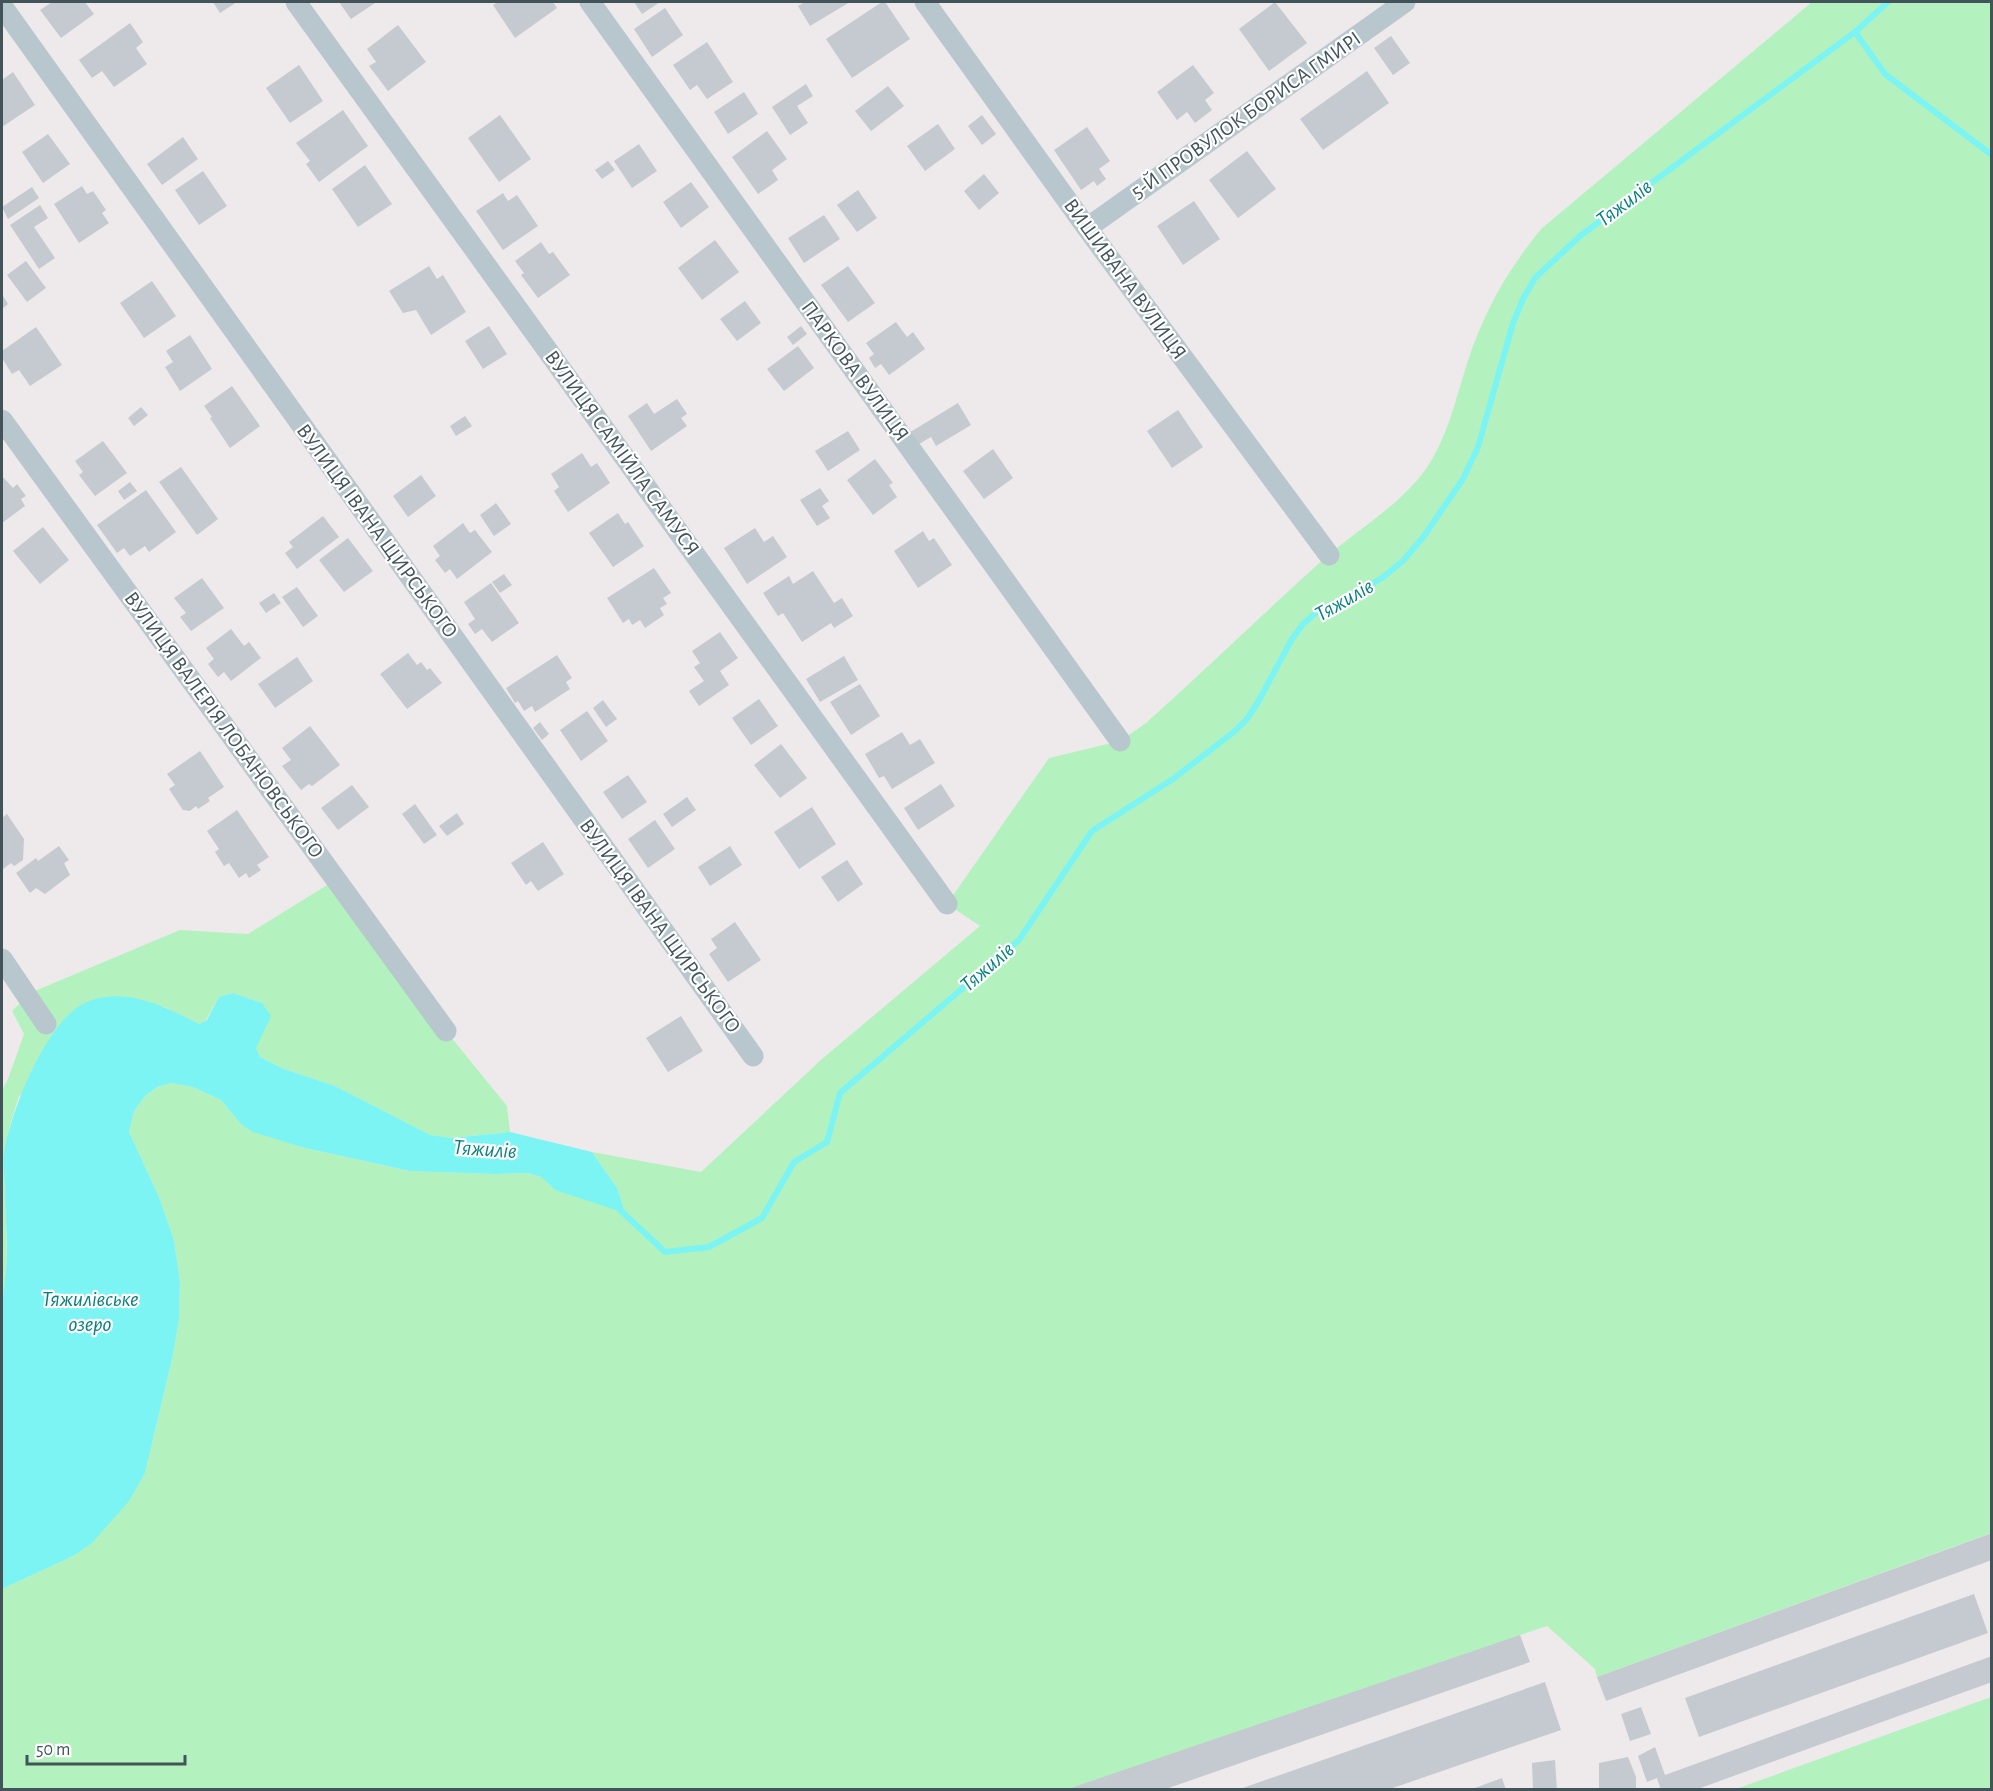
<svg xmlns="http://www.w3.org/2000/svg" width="1993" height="1791" font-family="'Alegreya Sans',sans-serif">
<rect width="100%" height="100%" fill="#eeeaeb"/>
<path fill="#b3f2be" d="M1812,2H1991V1533L1597,1677L1595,1669L1547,1626L1067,1790L2,1789V1589L73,1556L145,1473L173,1355L179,1319L180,1282L174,1240L159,1197L129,1132L134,1111L145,1096L157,1087L171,1083L193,1087L221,1100L241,1124L305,1148L410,1171L495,1174L528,1173L541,1177L555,1190L617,1188L592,1152L701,1172L822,1059L980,926L947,904L1049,758L1120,741L1146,723C1207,668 1266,611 1327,556C1360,528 1400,505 1426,469C1451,432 1458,387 1473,346C1491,299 1510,268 1541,229Z
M337,879L446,1031L507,1106L510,1132L452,1138L429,1135L335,1086L284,1069L260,1057L256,1048L262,1003L233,993L219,997L206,1020L199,1024L164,1007L19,1096L10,1125L4,1155L7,1258L2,1315V1090L8,1079L24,1034L12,1011L30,993L180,930L248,934Z
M1991,1697V1789H1736Z"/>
<path fill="#7bf4f3" d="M233,993L262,1003L271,1016L256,1048L260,1057L284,1069L335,1086L430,1135L452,1138L510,1132L592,1152L617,1188L625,1213L555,1190L541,1177L528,1173L495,1174L410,1171L305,1148L253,1132L241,1124L221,1100L193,1087L171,1083L157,1087L145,1096L134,1111L129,1132L159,1197L174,1240L180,1282L179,1319L173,1355L145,1473L129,1501L92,1543L73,1556L2,1589C1,1498 0,1407 2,1316C2,1297 6,1277 7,1257C7,1233 5,1209 5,1185C4,1174 3,1163 4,1153C10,1113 47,1018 87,1002C126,986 165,1007 199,1024L207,1020L219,997Z"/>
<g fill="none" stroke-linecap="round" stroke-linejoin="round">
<path stroke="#7bf4f3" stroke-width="6" d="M1855,32L1888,2
M620,1210L665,1252L709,1247L762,1218L794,1162L827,1142L840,1093L1019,940L1092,831L1173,779L1235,731L1247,719L1258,702L1292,639L1303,624L1318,611L1362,590L1382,578L1403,561L1424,536L1463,479L1478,447L1513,323L1523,299L1535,278L1580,236L1855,32L1885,74L1992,155"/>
</g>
<path fill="#c4cacf" d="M52,2H85L94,14L61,38L40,10Z
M213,2H237L220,13Z
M339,2H374L375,3L351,19Z
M498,2H553L557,8L515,38L493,5Z
M634,2H660L642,14Z
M805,2H850L810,26L798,6Z
M882,2H885L910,39L852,78L826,39Z
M1275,2L1307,43L1269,71L1239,29Z
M665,8L683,35L652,57L634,29Z
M130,23L143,42L136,48L147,64L114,87L102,71L92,78L79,60Z
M398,25L426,62L388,91L369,66L376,62L367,49Z
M1391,36L1410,63L1393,75L1374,48Z
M707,42L733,82L707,99L697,85L690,90L673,65Z
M299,65L323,101L290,123L266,88Z
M1193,65L1214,93L1205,100L1212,110L1195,123L1187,112L1177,120L1157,92Z
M1367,71L1389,103L1323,150L1300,119Z
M13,72L35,105L2,127V80Z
M806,84L813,96L797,106L808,123L790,135L772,107Z
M888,86L904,106L871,131L855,111Z
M744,92L758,114L728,134L714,112Z
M343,110L368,146L319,182L306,164L310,161L296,143Z
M500,115L531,159L499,182L468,138Z
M982,115L996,134L982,145L968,126Z
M938,124L955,149L925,171L907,146Z
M1087,127L1110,161L1099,169L1106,179L1097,186L1094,181L1081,190L1054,150Z
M767,131L787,159L772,170L778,180L758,194L732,157Z
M48,134L70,164L43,183L22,152Z
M183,137L198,159L162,185L147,164Z
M639,144L657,171L632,188L614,161Z
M1247,151L1276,189L1238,218L1209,180Z
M608,161L615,170L602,179L595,170Z
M365,165L392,204L358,227L332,189Z
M203,171L227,206L199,225L175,190Z
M984,174L999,193L979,210L964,191Z
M691,182L709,207L681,228L663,202Z
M82,186L87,194L93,191L106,210L102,213L109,223L79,243L54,204Z
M32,187L39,198L8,219L2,207Z
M858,190L877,218L857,232L837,205Z
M503,193L508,201L517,195L538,226L503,250L476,211Z
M1194,201L1220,239L1183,265L1157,226Z
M40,205L48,218L34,227L55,258L39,269L10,225Z
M824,215L840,239L804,263L788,238Z
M715,240L739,272L702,300L678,268Z
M541,242L549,254L553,252L570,275L538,298L521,275L524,273L515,261Z
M26,261L46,288L27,302L7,275Z
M429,266L437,279L443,275L466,312L431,335L416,310L403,313L389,291Z
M848,266L875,303L848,322L821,285Z
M152,281L176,316L144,338L120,303Z
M2,294L8,304L2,309Z
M745,301L761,323L737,341L720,319Z
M896,322L907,337L913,332L925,349L889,375L881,364L875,368L869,358L874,354L866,343Z
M489,326L507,354L483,369L465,341Z
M801,326L807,334L793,345L787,337Z
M36,327L62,365L30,386L19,370L12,374L2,358V351Z
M190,335L212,369L180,391L165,367L173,362L166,351Z
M798,346L814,368L784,391L767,369Z
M232,386L260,426L230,448L210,418L212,417L204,406Z
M677,399L687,414L681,418L687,426L651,451L628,416L647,403L654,414Z
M958,403L971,425L936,446L931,437L914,447L907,434Z
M141,407L148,415L134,426L128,418Z
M1178,410L1203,447L1172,468L1147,431Z
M465,416L472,426L456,436L450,426Z
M848,431L860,450L828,471L815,451Z
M103,441L127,473L95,496L79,475L83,472L75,461Z
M993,449L1013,478L984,499L963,471Z
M582,453L591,467L597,463L610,483L568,512L554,491L559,487L551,474Z
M875,459L893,483L889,485L897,497L873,515L847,480Z
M181,467L218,519L197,535L159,482Z
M421,475L436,496L408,517L393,496Z
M2,476L13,488L17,484L26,496L21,499L25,506L2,523Z
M130,482L137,491L124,500L118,491Z
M820,488L829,501L822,506L830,518L817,526L800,500Z
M146,490L176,532L149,552L145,546L130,556L124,548L117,553L97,525Z
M496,503L511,524L494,536L480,515Z
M618,513L625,524L628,522L644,546L613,567L589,533Z
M323,516L339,537L297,569L285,553L293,547L289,542Z
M463,523L470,533L475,530L492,552L457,579L450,569L445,573L435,560L440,556L433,546Z
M43,527L69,560L40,584L13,551Z
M755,528L764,542L773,536L787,557L747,584L724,548Z
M923,531L929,541L934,538L952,565L918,588L894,551Z
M348,538L373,571L344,592L319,560Z
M654,568L671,593L663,598L667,604L660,608L664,615L645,628L640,620L632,625L629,619L623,623L607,598Z
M813,571L834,603L842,598L853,616L834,628L831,623L802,642L783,613L778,616L763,593L789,576L793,584Z
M504,574L512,585L500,593L492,582Z
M202,578L224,608L191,631L180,617L186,613L174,598Z
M491,583L519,623L492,642L482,629L475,634L468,624L475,619L464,602Z
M297,587L318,616L303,627L282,597Z
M274,593L281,603L266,613L259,603Z
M231,629L244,646L249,642L261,658L231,681L224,672L218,677L208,664L214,659L206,648Z
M720,632L738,658L720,671L729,685L699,706L689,691L704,681L694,667L700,663L692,651Z
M408,653L417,665L421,662L427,670L430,668L442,683L407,709L380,674Z
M557,655L572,678L566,682L570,689L535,712L532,706L524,711L518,701L515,703L506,688Z
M844,656L858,680L820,702L806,679Z
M297,657L313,681L275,708L258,684Z
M860,684L880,716L851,735L830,702Z
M759,699L778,726L751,745L732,718Z
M603,700L617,719L606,727L593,708Z
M587,711L608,741L581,761L560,730Z
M540,722L549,734L542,740L533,728Z
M310,726L340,765L312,786L309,784L301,790L282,766L291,760L282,748Z
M902,732L910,745L920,739L935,763L892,789L884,776L879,778L865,754Z
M781,744L807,778L780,798L754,765Z
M200,751L224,787L208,798L210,801L198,809L196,806L190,811L183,810L169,789L175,785L167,774Z
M628,775L647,802L622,819L603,792Z
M941,784L955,806L918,830L904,808Z
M352,785L369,807L338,830L321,808Z
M687,797L696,810L672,827L663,814Z
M415,804L437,835L424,844L402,814Z
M812,807L836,844L799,869L774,832Z
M237,810L269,857L257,865L261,870L249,878L246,873L239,878L229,863L224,866L215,852L219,849L207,831Z
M457,813L464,824L447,836L439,826Z
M7,814L24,839L23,860L14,866L11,863L2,870V818Z
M655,820L675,849L648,868L628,839Z
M543,842L564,874L538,891L531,881L526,885L511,863Z
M59,846L69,860L64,863L70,875L45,894L36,888L30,893L16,873L36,858L38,861Z
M730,846L742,865L710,886L698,867Z
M847,860L863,884L838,902L821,877Z
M735,922L761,960L728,982L709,954L717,948L711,939Z
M681,1016L703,1051L668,1072L646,1038Z
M1992,1533V1560L1606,1701L1597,1677Z
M1974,1594L1988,1633L1699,1737L1685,1698Z
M1520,1635L1530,1662L1163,1790H1065Z
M1992,1656V1682L1695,1790H1661L1657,1778L1647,1782L1638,1756L1655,1747L1665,1775Z
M1545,1682L1561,1730L1387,1790H1237Z
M1641,1707L1651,1734L1630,1741L1621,1714Z
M1628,1757L1636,1777V1790H1599V1763Z
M1555,1760L1557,1790H1533L1532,1763Z
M1502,1778L1506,1790H1472V1789Z"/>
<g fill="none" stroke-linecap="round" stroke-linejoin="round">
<path stroke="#b7c7cd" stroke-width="21" d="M296,2L947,904
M590,2L1120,741
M925,2L1087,228L1329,555
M2,6L753,1056
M1087,228L1405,2
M2,420L446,1031
M2,959L46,1024"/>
</g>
<g text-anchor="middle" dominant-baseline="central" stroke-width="4.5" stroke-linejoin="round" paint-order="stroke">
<g font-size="21" fill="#42545a" stroke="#fff">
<text transform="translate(1246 115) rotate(-35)">5-Й ПРОВУЛОК БОРИСА ГМИРІ</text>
<text transform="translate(1125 279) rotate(54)">ВИШИВАНА ВУЛИЦЯ</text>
<text transform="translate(855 371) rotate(54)">ПАРКОВА ВУЛИЦЯ</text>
<text transform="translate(622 453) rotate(54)">ВУЛИЦЯ САМІЙЛА САМУСЯ</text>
<text transform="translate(377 531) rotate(54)">ВУЛИЦЯ ІВАНА ЩИРСЬКОГО</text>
<text transform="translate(224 725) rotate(54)">ВУЛИЦЯ ВАЛЕРІЯ ЛОБАНОВСЬКОГО</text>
<text transform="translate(660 926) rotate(54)">ВУЛИЦЯ ІВАНА ЩИРСЬКОГО</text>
</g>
<g font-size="22" font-style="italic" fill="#05807f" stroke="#fff">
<text transform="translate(1624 203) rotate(-37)">Тяжилів</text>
<text transform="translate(1344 600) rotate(-30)">Тяжилів</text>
<text transform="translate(987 967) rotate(-41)">Тяжилів</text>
<text transform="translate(485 1149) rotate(4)">Тяжилів</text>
<text x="90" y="1299">Тяжилівське<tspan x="90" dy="25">озеро</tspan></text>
</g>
</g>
<rect width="1993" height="1791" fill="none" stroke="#42545a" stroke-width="6"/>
<path d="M27 1755v9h158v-9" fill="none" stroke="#42545a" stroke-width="3"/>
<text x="36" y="1755" font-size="18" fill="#42545a" stroke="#ffffff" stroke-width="4.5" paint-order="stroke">50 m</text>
</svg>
